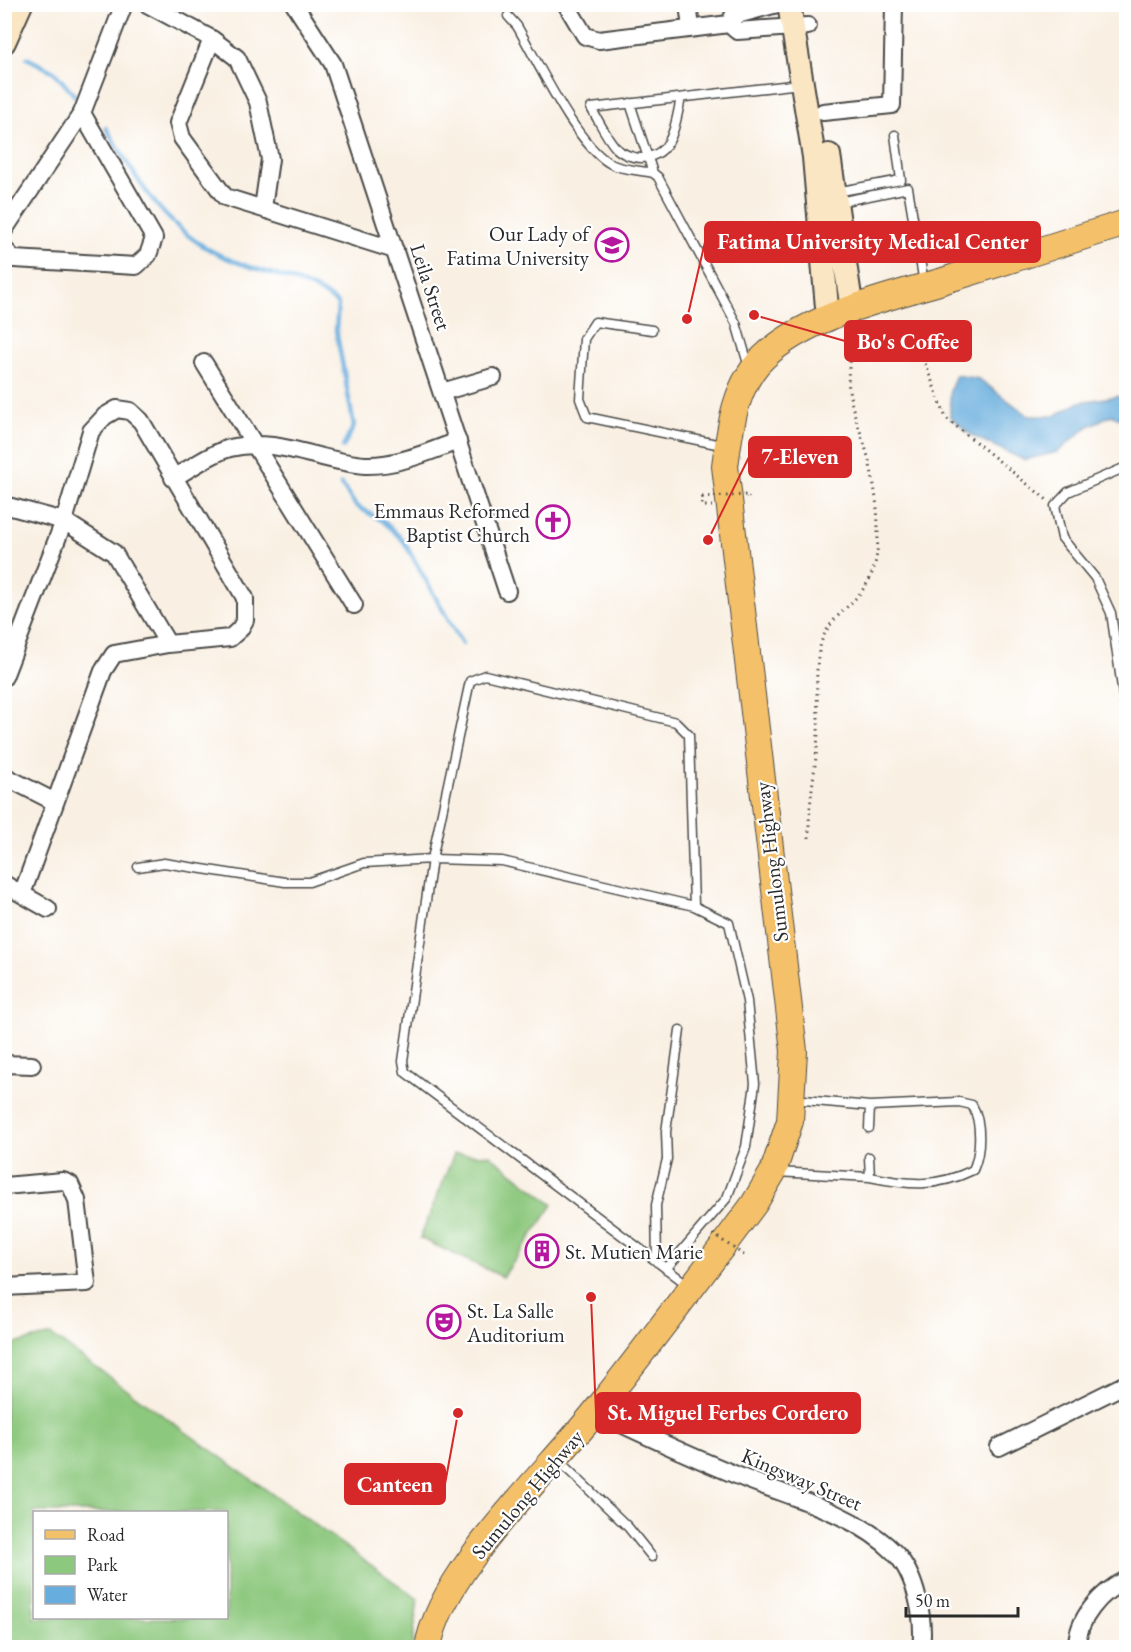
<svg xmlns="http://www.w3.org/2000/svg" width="1131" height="1652" font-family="'EB Garamond',serif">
<rect width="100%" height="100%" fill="#fff"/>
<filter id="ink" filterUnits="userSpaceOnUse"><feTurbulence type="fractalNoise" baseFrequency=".0167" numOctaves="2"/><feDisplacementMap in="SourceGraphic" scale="12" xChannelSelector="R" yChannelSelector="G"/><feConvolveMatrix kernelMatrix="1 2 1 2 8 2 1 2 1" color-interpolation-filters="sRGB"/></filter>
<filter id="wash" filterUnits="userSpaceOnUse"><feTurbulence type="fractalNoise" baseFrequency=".008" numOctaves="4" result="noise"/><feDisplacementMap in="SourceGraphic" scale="24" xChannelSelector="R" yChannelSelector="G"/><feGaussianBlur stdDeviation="1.35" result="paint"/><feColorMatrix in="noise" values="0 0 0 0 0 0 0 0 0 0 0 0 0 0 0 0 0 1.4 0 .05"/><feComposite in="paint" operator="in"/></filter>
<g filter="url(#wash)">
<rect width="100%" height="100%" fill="#f9f0e3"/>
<path fill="#8cc87d" stroke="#5c7a54" stroke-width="1.5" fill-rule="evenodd" d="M454,1154L490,1155L553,1205L503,1277L420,1238Z
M51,1335L418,1599L412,1647H5V1346ZM34,1512H226V1618H34Z"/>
<path fill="#67addd" stroke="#496c84" stroke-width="1.5" d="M956,375L979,379L1029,416H1054L1080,402L1118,396L1126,400V422L1111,415L1087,427L1058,452L1024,460L971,435L950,416V390Z"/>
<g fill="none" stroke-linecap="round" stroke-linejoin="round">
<path stroke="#67addd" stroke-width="4.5" d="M27,58L54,72L75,96
M106,128C138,181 165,231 224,257C263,275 304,276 338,304L336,330L354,426L343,447
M341,484L356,506L383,521L403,540L462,644"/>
</g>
</g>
<g filter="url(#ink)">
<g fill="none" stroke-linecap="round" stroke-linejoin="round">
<g stroke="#4a4947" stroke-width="11">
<path id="lane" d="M508,16L517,26C538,62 576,145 611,164C622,170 640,170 653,173L658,177L736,323L749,367
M681,98C675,124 674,156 641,158C633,158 622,154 616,148C606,137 599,121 591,108L800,84
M630,103L653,173
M836,192L901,180L895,135
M839,202L908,188L924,283
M652,330L595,322L584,339L580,399L587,417L726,446
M1126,467L1068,492L1055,506L1062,538L1095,578L1111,613L1126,715
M138,867L164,863L285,882H309L364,863L432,859L502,861L694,906L729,923L747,1001L755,1084L746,1147L727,1198L666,1269
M793,1099L870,1106L869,1128
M870,1106L959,1102L972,1105C982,1122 981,1152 973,1170C936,1188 909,1185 870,1177
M776,1172L870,1177L869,1157
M657,1262L656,1205L667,1159L666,1132L680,1030
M688,1285L405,1072L403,1061L432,859L470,681L485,675L676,722L689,735L694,906
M559,1461L628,1527L652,1557"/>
</g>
<g stroke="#4a4947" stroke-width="20">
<path id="street" d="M147,4L212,39L237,58L258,102L270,159L263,208
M294,4L333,64L507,591
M566,4L585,36L599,40L729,24L737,31L808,26
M688,4L691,28
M729,24L733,16L777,4
M212,39L178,123L182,138L225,197L395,250
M823,112L892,105L894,4
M82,113L124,4
M4,230L82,113L154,238L148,255L136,266L14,259L4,249
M204,363L354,605
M442,392L493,377
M173,478C190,469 211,453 230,448C276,436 320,462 365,465C397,466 428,452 458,441
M4,505L64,521L114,553L168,644
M4,677L64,521L91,431L105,416L117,409L130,411L141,421L245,598V620L240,629L230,638L168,644L114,654L103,671L22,894
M4,776L55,802
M4,884L48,909
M4,1064L32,1065
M4,1186L63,1181L70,1184L77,1200L87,1283L4,1287
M596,1412C644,1435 692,1457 741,1477C792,1498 855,1513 895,1553C916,1575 925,1619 921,1648
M999,1447L1126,1384
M1077,1648C1076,1619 1102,1591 1126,1580"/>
</g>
<g stroke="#4a4947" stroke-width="26">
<path id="secondary" d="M789,4L814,157L828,319
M4,42L21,4
M829,155L852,310"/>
</g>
<g stroke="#4a4947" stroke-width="28">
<path id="primary" d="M428,1648C439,1572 548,1472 596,1411C650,1343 702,1274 754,1204L773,1172L790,1121L794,1051L725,466C730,428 735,384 764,357C810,313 893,297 952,278C1011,260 1068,241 1126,223"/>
</g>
<path stroke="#4a4947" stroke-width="3" stroke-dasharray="1.5 4.5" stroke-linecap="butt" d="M702,497V506H712
M809,838C808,803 816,769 818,734C819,705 813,672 821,643C832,607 872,602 877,552C880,522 876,490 869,461C860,423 837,386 855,348L872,341L889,340L917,351L925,363L946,418L1047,500"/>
<use href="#lane" stroke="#fff" stroke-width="8"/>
<use href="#street" stroke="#fff" stroke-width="16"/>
<use href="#secondary" stroke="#fbe6c4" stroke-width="22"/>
<use href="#primary" stroke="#f4c16b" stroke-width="26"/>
<path stroke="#4a4947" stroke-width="3" stroke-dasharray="1.5 4.5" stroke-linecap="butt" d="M702,497L748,495V498
M713,1234L745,1256"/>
</g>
</g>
<defs>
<g id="university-ring" transform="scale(1.725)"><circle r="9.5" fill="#fff" stroke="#b5179e" stroke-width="1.5"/><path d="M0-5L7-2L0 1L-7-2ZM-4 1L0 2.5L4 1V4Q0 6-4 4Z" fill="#b5179e"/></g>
<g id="church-ring" transform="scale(1.725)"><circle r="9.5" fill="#fff" stroke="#b5179e" stroke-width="1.5"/><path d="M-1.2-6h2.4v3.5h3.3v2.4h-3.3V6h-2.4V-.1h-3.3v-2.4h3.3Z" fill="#b5179e"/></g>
<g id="building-ring" transform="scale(1.725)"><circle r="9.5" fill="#fff" stroke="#b5179e" stroke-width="1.5"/><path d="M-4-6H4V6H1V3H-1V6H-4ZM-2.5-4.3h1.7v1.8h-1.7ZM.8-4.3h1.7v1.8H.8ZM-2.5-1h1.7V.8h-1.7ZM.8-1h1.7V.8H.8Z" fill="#b5179e"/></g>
<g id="theatre-ring" transform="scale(1.725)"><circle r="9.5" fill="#fff" stroke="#b5179e" stroke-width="1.5"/><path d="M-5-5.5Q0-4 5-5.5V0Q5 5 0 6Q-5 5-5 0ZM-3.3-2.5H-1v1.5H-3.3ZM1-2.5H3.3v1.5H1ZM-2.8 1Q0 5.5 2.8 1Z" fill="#b5179e"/></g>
</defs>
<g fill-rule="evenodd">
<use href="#university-ring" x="612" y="245"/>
<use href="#church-ring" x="553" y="522"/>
<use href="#building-ring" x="542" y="1251"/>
<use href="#theatre-ring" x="444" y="1322"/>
</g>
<g text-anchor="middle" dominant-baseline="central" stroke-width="4.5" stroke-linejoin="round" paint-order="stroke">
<g font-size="21" fill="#2b2b2b" stroke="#fff" text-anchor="end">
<text x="589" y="233">Our Lady of<tspan x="589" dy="24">Fatima University</tspan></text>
<text x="530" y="510">Emmaus Reformed<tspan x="530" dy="24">Baptist Church</tspan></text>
<text x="565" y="1251" text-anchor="start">St. Mutien Marie</text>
<text x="467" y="1310" text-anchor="start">St. La Salle<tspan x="467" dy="24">Auditorium</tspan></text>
</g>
<g font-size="21" fill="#2b2b2b" stroke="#fff">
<text transform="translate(431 287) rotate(72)">Leila Street</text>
<text transform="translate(771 862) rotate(-97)">Sumulong Highway</text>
<text transform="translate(802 1479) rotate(23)">Kingsway Street</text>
<text transform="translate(527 1494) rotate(-50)">Sumulong Highway</text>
</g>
</g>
<path fill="none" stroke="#d62828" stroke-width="2" d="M687 319L705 242M754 315L845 341M708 540L749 457M591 1297L596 1413M458 1413L445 1484"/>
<g fill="#d62828" stroke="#fff" stroke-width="2">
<circle cx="687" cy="319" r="6"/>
<circle cx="754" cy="315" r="6"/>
<circle cx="708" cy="540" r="6"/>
<circle cx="591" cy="1297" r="6"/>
<circle cx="458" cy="1413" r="6"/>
</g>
<g fill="#d62828" stroke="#d62828" stroke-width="2">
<rect x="705" y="222" width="335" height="40" rx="6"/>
<rect x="845" y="321" width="126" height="40" rx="6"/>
<rect x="749" y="437" width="102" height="40" rx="6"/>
<rect x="596" y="1393" width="264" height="40" rx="6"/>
<rect x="345" y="1464" width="100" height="40" rx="6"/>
</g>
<g font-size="22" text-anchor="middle" font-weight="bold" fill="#fff">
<text x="873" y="249">Fatima University Medical Center</text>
<text x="908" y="349">Bo's Coffee</text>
<text x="800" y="464">7-Eleven</text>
<text x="728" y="1420">St. Miguel Ferbes Cordero</text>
<text x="395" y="1492">Canteen</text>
</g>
<rect width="1131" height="1652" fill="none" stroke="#fff" stroke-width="24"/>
<rect x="33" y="1511" width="195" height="108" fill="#ffffff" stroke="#aaaaaa" stroke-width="1.5"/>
<rect x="45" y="1530" width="30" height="9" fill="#f4c16b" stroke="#aaaaaa" stroke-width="1.5"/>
<text x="87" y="1541" font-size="18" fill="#2b2b2b">Road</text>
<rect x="45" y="1556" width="30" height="18" fill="#8cc87d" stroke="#aaaaaa" stroke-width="1.5"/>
<text x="87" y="1571" font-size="18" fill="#2b2b2b">Park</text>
<rect x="45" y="1586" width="30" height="18" fill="#67addd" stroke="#aaaaaa" stroke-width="1.5"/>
<text x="87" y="1601" font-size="18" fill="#2b2b2b">Water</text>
<path d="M906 1607v9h112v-9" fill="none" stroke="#2b2b2b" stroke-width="3"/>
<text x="915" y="1607" font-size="18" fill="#2b2b2b" stroke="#ffffff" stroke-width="4.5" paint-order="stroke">50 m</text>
</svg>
